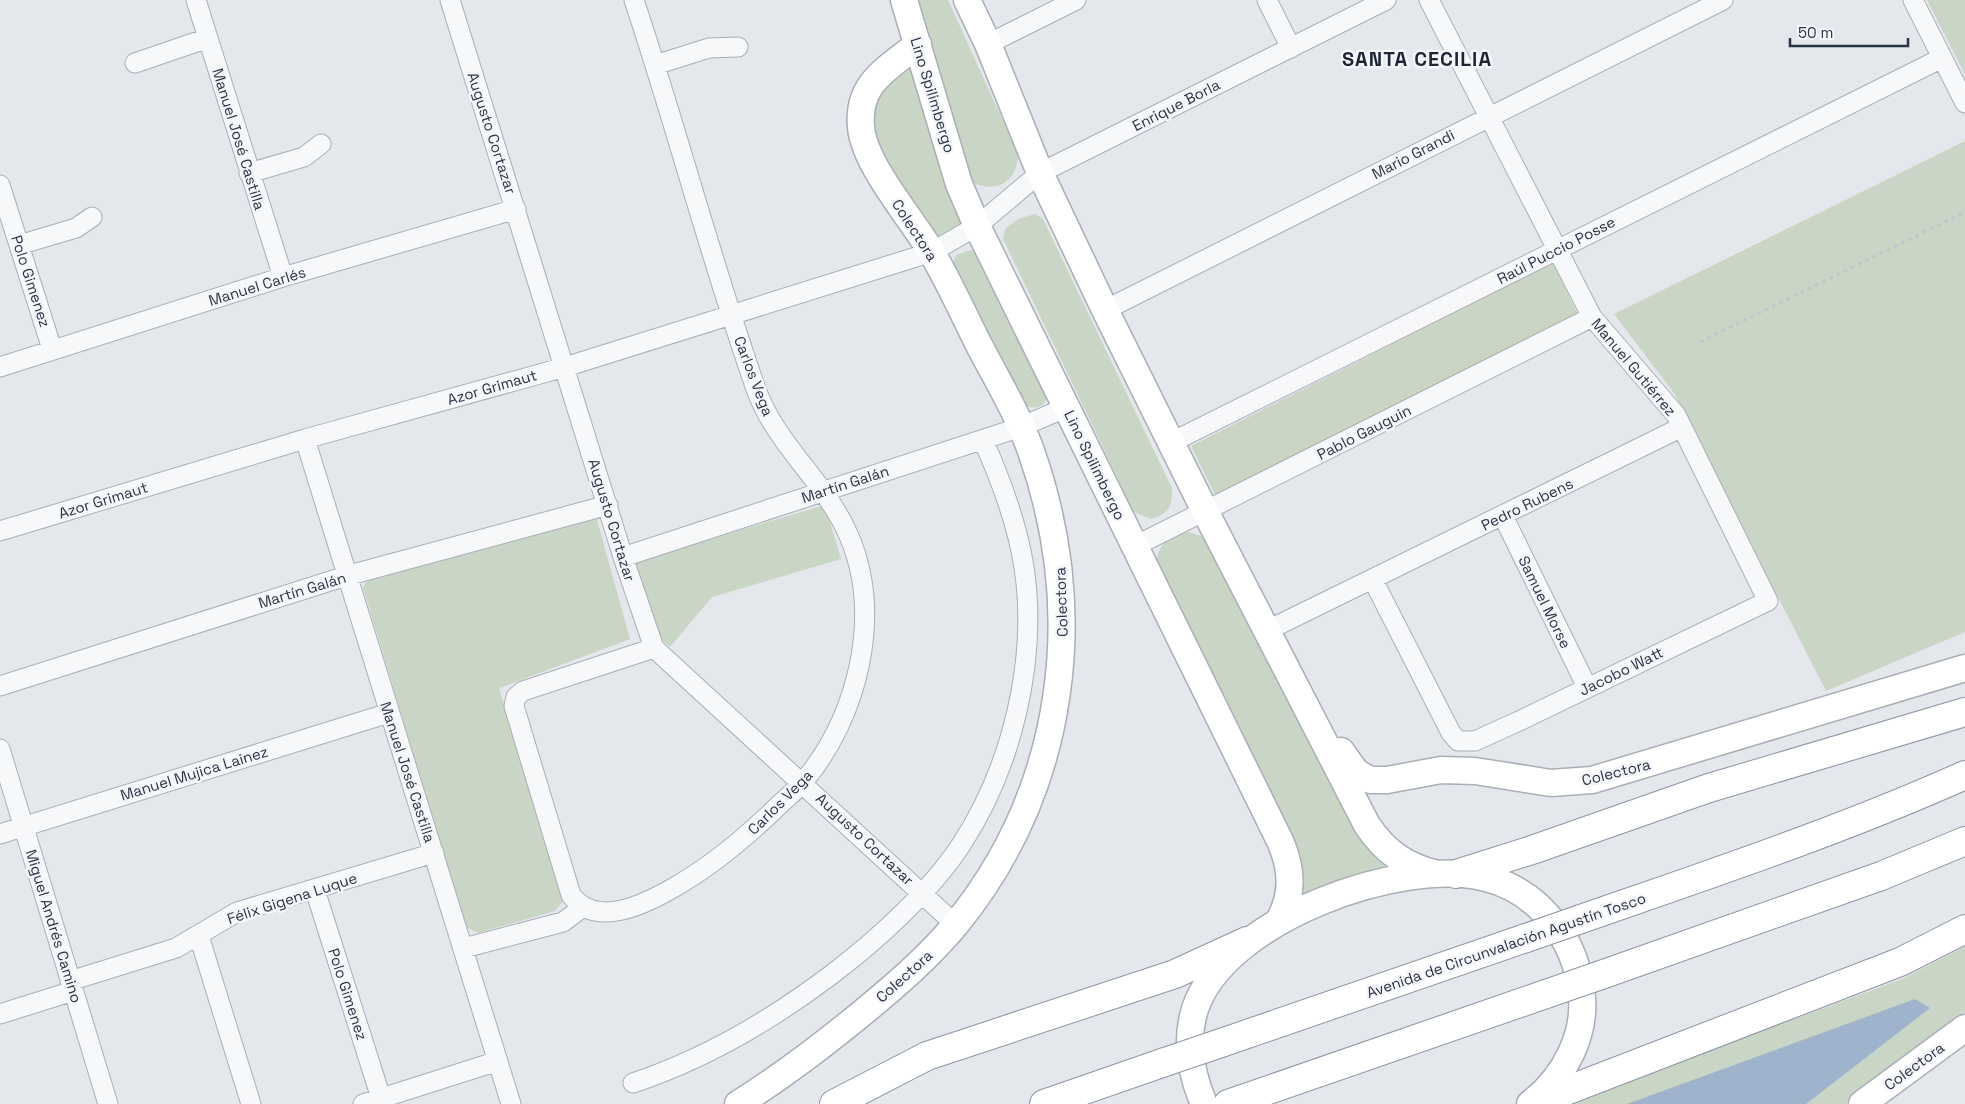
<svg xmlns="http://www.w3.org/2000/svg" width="1965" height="1104" font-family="'Space Grotesk',sans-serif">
<rect width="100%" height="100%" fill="#e4e7ec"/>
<path fill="#c9d6c5" d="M910,0H948L1018,154C1018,184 993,195 968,180Z
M1927,0H1965V75Z
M909,65L915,70L962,214L959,228L933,239L873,145L869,119L878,93Z
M1965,141V632L1826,691L1674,393L1614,314Z
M1035,214L1043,219L1172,488C1172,507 1170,512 1151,519L1134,512L1003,239L1005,229L1018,219Z
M971,250L981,254L1049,393C1045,408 1036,410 1022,405L952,265L956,255Z
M1553,263L1579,317L1216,497L1191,446Z
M825,505L841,559L712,597L670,647L653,633L632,562Z
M596,516L630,639L499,688L566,898L555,911L478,933L466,927L363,588L368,578Z
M1189,532L1204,537L1210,546L1384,863V867L1382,868L1348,877L1301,894L1302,866L1294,843L1156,563C1158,544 1170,534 1189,532Z
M1965,946V1012L1846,1104H1563L1905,978Z"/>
<path fill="#9fb4cc" d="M1915,999L1930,1008L1806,1104H1627Z"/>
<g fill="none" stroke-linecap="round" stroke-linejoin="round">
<g stroke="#a9aeb7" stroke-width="21">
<path id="minor" d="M196,0L283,277
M450,0L623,557L654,648L956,925
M634,0C677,129 711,261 756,389C776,445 826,482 849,536C883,616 858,716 804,781C796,791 785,799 776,808C744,839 712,866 673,888C645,904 596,929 571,895L514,706L516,697L523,691L654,648
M1267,0L1291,48
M1913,0L1965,103
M988,44L1076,0
M135,63L208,38
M655,65L709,48L738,47
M249,173L304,157L321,144
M0,185L52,349
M19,245L76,228L92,217
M1105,310L1723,0
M0,367L283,277L516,209
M305,439L511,1104
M1170,443L1942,58
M1503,516L1587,687
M0,531L305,439L565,367L932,252L977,226L1040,173L1386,0
M1135,546L1592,317
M623,557L1021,427L1067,407
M1373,580L1451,733L1458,741H1475L1519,721L1768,601L1676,415L1592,317L1429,0
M1266,631L1682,427
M0,686L346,576L608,505
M0,749L108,1104
M0,834L389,713
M315,890L381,1098
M199,936L251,1104
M464,948L563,922L583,907
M70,981L176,948L237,912L434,853
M0,1014L73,991
M633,1083C705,1059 770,1021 831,975C876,941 930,892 961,845C1012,767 1038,660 1024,567C1017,523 1001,480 983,440
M363,1104L498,1061"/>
</g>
<g stroke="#a9aeb7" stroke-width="29">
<path id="secondary" d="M904,0L959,184L977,226L1281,843C1292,870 1294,895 1278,922
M967,0L988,44L1040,173L1105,310L1205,511L1367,825C1385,852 1405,866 1437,874
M1341,751L1356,772L1370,780H1387L1441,770L1475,771L1551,783L1592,780L1965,668
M738,1104C781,1077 822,1046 861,1014C895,986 929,957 957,923C1066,788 1088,613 1031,451C1018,414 996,378 978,343C963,313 949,282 932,253C913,220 864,165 861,127C857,83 887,69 918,44
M1204,1104C1191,1074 1185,1041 1195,1009C1224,920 1402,856 1486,878C1538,891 1574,937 1581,989C1588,1033 1565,1077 1530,1104
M1862,1104L1965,1028"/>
</g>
<g stroke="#8b94a3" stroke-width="30">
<path id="motorway" d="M1456,874L1532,850L1709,788L1965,712
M1581,919C1710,874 1840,831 1965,775
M1601,975L1881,876L1965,841
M1221,1043L1526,938
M834,1104L927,1056L1175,974L1247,941
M1044,1104L1165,1062
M1228,1104L1546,994
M1532,1104L1900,962L1965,929"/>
</g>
<path stroke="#c2c5cb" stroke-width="3" stroke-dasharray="4 4" stroke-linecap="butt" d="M1700,342L1965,212"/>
<use href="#minor" stroke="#f7f8fa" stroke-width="19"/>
<use href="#secondary" stroke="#fff" stroke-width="26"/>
<use href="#motorway" stroke="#fff" stroke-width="28"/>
<g stroke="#8b94a3" stroke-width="30" stroke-linecap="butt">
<path id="motorway-bridge" d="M1526,938L1581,919
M1546,994L1601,975
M1165,1062L1221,1043"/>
</g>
<use href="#motorway-bridge" stroke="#fff" stroke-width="28"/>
</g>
<g text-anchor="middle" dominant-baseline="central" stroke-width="5" stroke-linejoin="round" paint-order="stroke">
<g font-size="15" fill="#2b3445" stroke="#f4f6f9">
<text transform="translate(933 95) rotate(73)">Lino Spilimbergo</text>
<text transform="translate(1176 105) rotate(-27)">Enrique Borla</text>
<text transform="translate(492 133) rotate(72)">Augusto Cortazar</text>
<text transform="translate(239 139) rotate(73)">Manuel José Castilla</text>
<text transform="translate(1413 154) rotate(-27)">Mario Grandi</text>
<text transform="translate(915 230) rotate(57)">Colectora</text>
<text transform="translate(1556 250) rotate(-27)">Raúl Puccio Posse</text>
<text transform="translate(31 281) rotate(72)">Polo Gimenez</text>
<text transform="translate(257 286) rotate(-17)">Manuel Carlés</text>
<text transform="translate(1634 367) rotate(50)">Manuel Gutiérrez</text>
<text transform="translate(754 376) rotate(69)">Carlos Vega</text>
<text transform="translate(492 387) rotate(-16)">Azor Grimaut</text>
<text transform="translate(1364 432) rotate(-27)">Pablo Gauguin</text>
<text transform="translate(1095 465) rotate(64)">Lino Spilimbergo</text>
<text transform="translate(845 484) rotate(-18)">Martín Galán</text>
<text transform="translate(103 500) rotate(-17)">Azor Grimaut</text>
<text transform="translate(1527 504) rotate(-26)">Pedro Rubens</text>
<text transform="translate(612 520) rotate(73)">Augusto Cortazar</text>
<text transform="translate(302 590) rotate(-17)">Martín Galán</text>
<text transform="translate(1061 602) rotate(-92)">Colectora</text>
<text transform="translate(1545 602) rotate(64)">Samuel Morse</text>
<text transform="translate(1621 671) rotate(-26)">Jacobo Watt</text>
<text transform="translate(408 772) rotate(72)">Manuel José Castilla</text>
<text transform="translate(1616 772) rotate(-14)">Colectora</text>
<text transform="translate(194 773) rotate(-17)">Manuel Mujica Lainez</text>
<text transform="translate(780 802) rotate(-45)">Carlos Vega</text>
<text transform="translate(865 839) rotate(43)">Augusto Cortazar</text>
<text transform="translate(292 898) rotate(-18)">Félix Gigena Luque</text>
<text transform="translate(54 926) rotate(73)">Miguel Andrés Camino</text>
<text transform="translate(1506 945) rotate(-19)">Avenida de Circunvalación Agustín Tosco</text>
<text transform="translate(904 976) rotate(-42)">Colectora</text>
<text transform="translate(348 994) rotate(72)">Polo Gimenez</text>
<text transform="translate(1914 1066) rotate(-36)">Colectora</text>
</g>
<g font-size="20" font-weight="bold" letter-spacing="1" fill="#1d2536" stroke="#f4f6f9">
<text x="1417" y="59">SANTA CECILIA</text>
</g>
</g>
<path d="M1790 38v8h118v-8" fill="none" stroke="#2b3445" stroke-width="2.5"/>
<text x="1798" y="38" font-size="15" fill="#2b3445" stroke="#f4f6f9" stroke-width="4" paint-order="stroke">50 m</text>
</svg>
